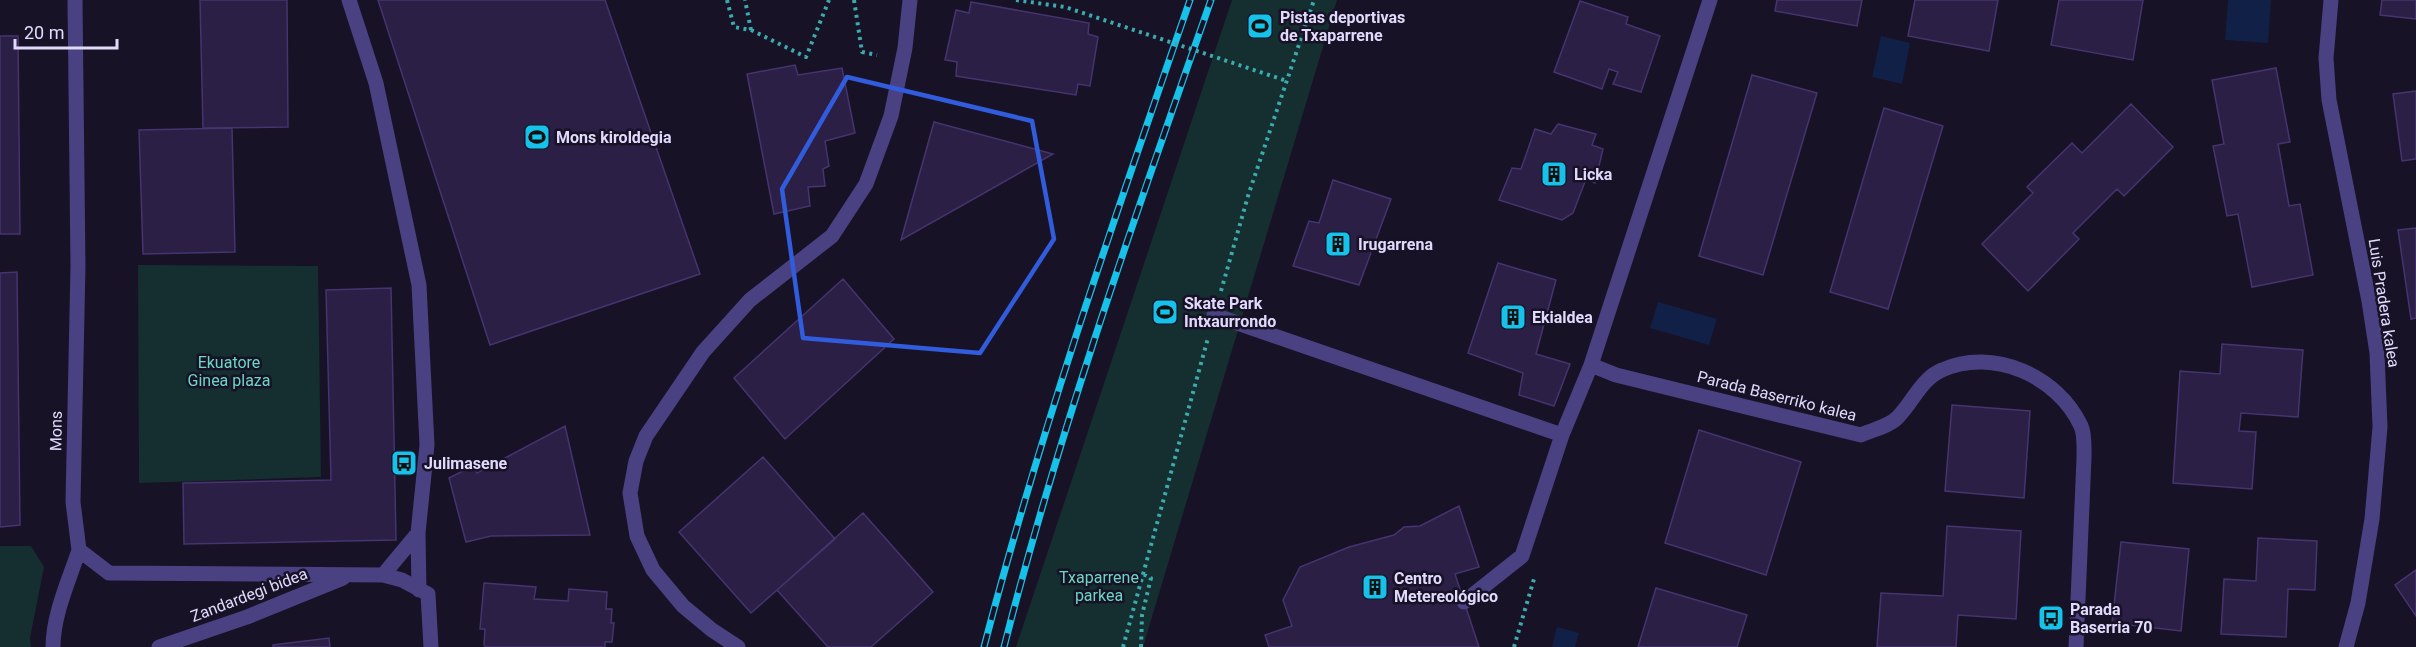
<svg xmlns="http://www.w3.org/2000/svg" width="2416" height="647" font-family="Roboto,sans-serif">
<rect width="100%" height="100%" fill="#171226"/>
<path fill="#152e30" d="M1232,0H1337L1143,647H1016Z
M138,265L318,266L321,477L139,483Z
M0,546H31L44,567L30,638L31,647H0Z"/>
<path fill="#112046" d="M2228,0H2271L2268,43L2225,40Z
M1881,36L1910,43L1902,84L1872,77Z
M1658,302L1717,319L1709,345L1650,328Z
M1557,627L1579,633L1575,647H1552Z"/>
<path fill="#2b1f45" stroke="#45346f" stroke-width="1.5" d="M200,0H287L288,127L203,128Z
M378,0H605L700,274L490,345Z
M1777,0H1862L1857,26L1775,11Z
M1915,0H1998L1989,51L1908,36Z
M2059,0H2143L2133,60L2051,45Z
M2382,0H2416V19L2380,15Z
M1580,1L1628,17L1626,24L1660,36L1641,92L1613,84L1618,72L1609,69L1602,89L1554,72Z
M971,2L1089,23L1088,34L1098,37L1090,86L1078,84L1076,95L956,76L957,62L945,60L956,10L969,13Z
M0,36H18L20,234H0Z
M795,65L798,75L842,68L855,133L825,141L829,166L823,169L825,186L808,187L810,206L774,214L747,74Z
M2276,68L2290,142L2278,144L2289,206L2300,204L2313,275L2252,287L2238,214L2227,216L2213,146L2224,144L2212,80Z
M1752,75L1817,93L1763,275L1699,256Z
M2416,91V159L2402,161L2393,94Z
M2131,104L2173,147L2124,196L2117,189L2073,233L2079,239L2028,291L1982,244L2033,193L2027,187L2072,143L2082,153Z
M1884,108L1943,126L1888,309L1830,292Z
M934,122L1053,154L901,240Z
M1558,124L1596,134L1592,145L1603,149L1595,183L1586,179L1573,213L1562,220L1499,200L1512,168L1521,169L1535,129L1551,134Z
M232,128L235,252L143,254L139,130Z
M1333,180L1391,199L1359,285L1293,266L1309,221L1319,223Z
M2416,228V318L2411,319L2398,230Z
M1498,263L1556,280L1536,354L1570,364L1554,406L1519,395L1523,373L1468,353Z
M17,272L20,525L0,527V273Z
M843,279L894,339L785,439L734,378Z
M391,288L396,540L184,544L183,483L331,480L326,290Z
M2222,344L2303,350L2298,417L2241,413L2239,431L2256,432L2252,489L2173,483L2180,371L2220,374Z
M1952,405L2030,411L2024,498L1945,491Z
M565,426L590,535L491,536L466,542L449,478L473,466L477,473Z
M1699,430L1801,462L1766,575L1665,543Z
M763,457L835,539L751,613L679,532Z
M1459,506L1479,567L1455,574L1479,647H1269L1265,635L1292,626L1283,600L1300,567L1349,547L1394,535L1404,527L1420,526Z
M863,513L933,592L871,647H828L777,590Z
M1947,526L2021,531L2016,619L1958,615L1956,647H1877L1881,593L1943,596Z
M2258,538L2317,541L2315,590L2288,589L2286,637L2221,634L2224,579L2256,581Z
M2121,542L2189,549L2181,631L2112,623Z
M2416,570V616L2395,585Z
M484,583L536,587L534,599L568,601L569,589L607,592L606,609H612L611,623H614L612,642H605V647H486L484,645L485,629H480Z
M1656,588L1747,615L1737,647H1638Z
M329,638L330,647H273V645Z"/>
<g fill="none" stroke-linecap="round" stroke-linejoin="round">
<path stroke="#3babaf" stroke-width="4" stroke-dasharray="3 4.5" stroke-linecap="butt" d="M727,0L734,27L751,30L745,0
M854,0L862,52L877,55
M1016,0L1065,7L1146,34
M751,30L806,57L829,0
M1221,291L1248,196L1314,0
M1123,647L1208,338
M1141,647L1142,615L1151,578L1143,574
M1514,647L1534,579"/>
<path stroke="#494181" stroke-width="15" d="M75,0L78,266L73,502L79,550L109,573L383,575L402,580L428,594L431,647
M349,0L376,83L419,285L427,445L418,533L419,590
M2331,0L2326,58L2329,100L2369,301L2377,353L2380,427L2372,519L2358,603L2346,647
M1214,315L1562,435
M1591,365L1616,375L1861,435C1872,430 1890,426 1898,417C1912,403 1922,378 1942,370C1993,347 2058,376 2081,426C2085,435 2084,448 2084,458L2076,647
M383,575L418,533
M1464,602L1522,556L1562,435L1591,365L1710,0
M53,647C53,615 69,580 79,550
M159,647L247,617L343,578
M738,647L712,630L683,606L653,570L637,536L630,493L636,461L646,436L703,352L750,300L832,236L866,184L891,116L905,48L910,0"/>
<g stroke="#17c2ea" stroke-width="7">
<path id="rail" d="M984,647C1041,428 1116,214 1190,0
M1004,647C1060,427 1136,214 1211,0"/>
</g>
<use href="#rail" stroke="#171226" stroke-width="4.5" stroke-dasharray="14" stroke-linecap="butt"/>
<path stroke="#3babaf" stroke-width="4" stroke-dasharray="3 4.5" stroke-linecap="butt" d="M1146,34L1287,81"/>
</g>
<path fill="none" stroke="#315cdc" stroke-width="4.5" stroke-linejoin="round" d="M847,77L1032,121L1054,239L980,353L803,338L782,189Z"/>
<defs>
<g id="stadium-square" transform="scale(1.35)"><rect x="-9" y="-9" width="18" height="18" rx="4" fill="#17c2ea" stroke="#171226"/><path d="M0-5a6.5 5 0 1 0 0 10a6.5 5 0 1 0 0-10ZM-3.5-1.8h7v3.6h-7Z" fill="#111"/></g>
<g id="building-square" transform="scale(1.35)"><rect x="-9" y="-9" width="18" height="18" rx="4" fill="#17c2ea" stroke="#171226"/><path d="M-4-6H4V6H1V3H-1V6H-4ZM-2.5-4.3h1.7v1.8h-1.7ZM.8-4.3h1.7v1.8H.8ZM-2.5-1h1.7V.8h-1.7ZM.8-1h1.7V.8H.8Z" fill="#111"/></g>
<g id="bus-square" transform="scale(1.35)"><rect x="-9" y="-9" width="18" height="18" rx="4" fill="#17c2ea" stroke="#171226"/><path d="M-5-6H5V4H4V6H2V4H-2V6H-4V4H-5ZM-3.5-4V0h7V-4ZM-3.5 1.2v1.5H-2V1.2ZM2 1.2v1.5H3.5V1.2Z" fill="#111"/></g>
</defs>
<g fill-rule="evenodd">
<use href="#stadium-square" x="1260" y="26"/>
<use href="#stadium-square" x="537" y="137"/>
<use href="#building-square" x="1554" y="174"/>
<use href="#building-square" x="1338" y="244"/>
<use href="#stadium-square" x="1165" y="312"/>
<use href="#building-square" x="1513" y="317"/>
<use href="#bus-square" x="404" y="463"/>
<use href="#building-square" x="1375" y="587"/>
<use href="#bus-square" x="2051" y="618"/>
</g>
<g text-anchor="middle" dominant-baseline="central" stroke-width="5" stroke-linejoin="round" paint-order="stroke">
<g font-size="16" font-weight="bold" fill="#e1dafc" stroke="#171226" text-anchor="start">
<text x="1280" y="17">Pistas deportivas<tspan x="1280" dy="18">de Txaparrene</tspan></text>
<text x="556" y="137">Mons kiroldegia</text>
<text x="1574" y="174">Licka</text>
<text x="1358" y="244">Irugarrena</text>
<text x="1184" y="303">Skate Park<tspan x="1184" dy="18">Intxaurrondo</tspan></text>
<text x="1532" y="317">Ekialdea</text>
<text x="424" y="463">Julimasene</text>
<text x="1394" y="578">Centro<tspan x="1394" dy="18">Metereológico</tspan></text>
<text x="2070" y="609">Parada<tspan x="2070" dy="18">Baserria 70</tspan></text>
</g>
<g font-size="16" fill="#e1dafc" stroke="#171226">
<text transform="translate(2384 303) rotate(81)">Luis Pradera kalea</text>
<text transform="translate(1777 396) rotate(14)">Parada Baserriko kalea</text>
<text transform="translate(56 431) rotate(-89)">Mons</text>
<text transform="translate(249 595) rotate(-21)">Zandardegi bidea</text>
</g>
<g font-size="16" fill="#6cd6c5" stroke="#171226">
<text x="229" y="362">Ekuatore<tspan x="229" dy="18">Ginea plaza</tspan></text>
<text x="1099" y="577">Txaparrene<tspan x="1099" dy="18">parkea</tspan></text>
</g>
</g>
<path d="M15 39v9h102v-9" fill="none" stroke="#e1dafc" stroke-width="3"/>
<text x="24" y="39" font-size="18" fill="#e1dafc" stroke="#171226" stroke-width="4.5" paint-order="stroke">20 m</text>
</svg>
